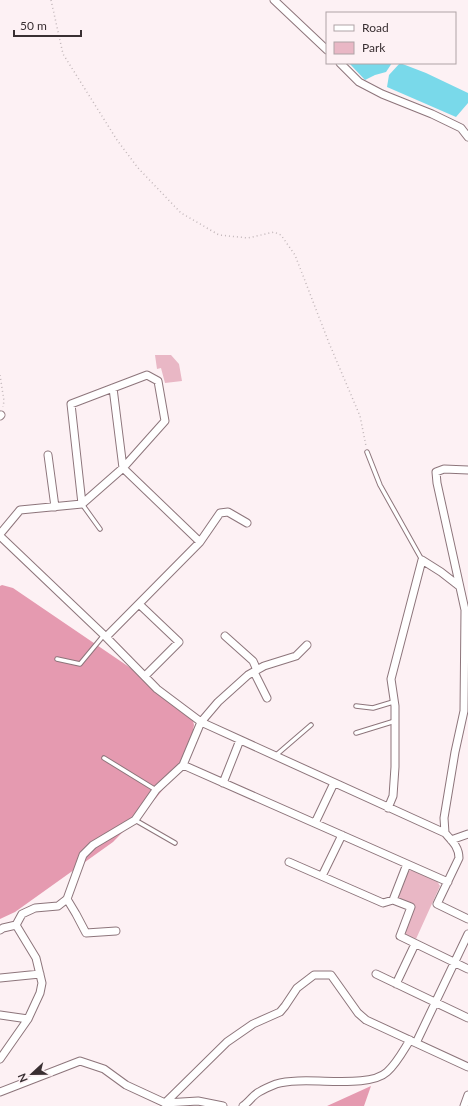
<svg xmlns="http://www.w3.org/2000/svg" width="468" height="1106" font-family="Lato,sans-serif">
<rect width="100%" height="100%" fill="#fdf1f4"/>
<path fill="#e9b7c5" d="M155,355H171L179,364L182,381L165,383L161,368L157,369Z
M412,870L437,881L440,886L416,939L405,934L403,930L413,906L397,898L408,871Z"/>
<path fill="#e59ab0" d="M2,585L13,588L182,703L190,711L192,716L194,725L192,736L176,773L156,798L113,842L15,912L0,919V586Z
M371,1086L364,1106H327Z"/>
<path fill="#79d9ea" d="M349,63H392L386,72L375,75L365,80Z
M400,63L426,73L468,93V103L456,117L387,87L389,75Z"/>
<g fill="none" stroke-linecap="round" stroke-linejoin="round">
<g stroke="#8d757b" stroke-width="5.5">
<path id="lane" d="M367,452L380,485L422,560
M82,504L100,529
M57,659L80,664L104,635
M356,706L373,708L393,702
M356,733L395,721
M275,756L311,725
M104,758L156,790
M135,820L175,843"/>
</g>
<g stroke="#8d757b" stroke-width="9">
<path id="street" d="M274,0L327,50
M340,63L359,82L382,94L432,114L461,128L468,137
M113,388L123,468L200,542
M0,416L1,415
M48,455L55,507
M0,534L20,510L82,504L123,468L165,421L158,381L147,375L71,404L82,504
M0,536L106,637L157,689L201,722L445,833C452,841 459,847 459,858L437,904L468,919
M139,604L179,642L145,676
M225,636L253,661L257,670
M106,637L200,542L220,513L228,512L247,523
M254,672L267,698
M183,765L448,882
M223,783L240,740
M388,808L393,796L395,767V706L391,679L422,560L441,572L459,586
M315,823L334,783
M445,833L444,818L455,752L464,711L465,610L437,483L436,472L444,469L468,470
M451,840L468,834
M289,862L383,903L393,900L411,907L400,936L468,969
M322,876L342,835
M67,899L76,914L86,933L116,931
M393,900L407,864
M0,930L3,928L16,925
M376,974L468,1018
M0,978L40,974
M396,984L415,944
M0,1015L28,1019
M416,1043L468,934
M0,1059L28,1019L40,993L42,983L36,958L16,925L22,914L35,908L58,906L67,899L83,855L93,845L135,820L156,790L183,765L201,722L218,702L248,675L264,666L296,656L307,645
M0,1092L80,1061L104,1069L126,1085L165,1103L198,1101L223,1106
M166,1106L165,1103L227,1042L253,1024L280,1012L285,1006L297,988L314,975H331L358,1013L366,1020L468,1067
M243,1106C249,1102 253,1095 259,1092C264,1089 271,1086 276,1084C305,1075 367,1090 387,1072C397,1063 403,1051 410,1040
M464,1106L468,1095"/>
</g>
<path stroke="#c2b7ba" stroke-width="1.5" stroke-dasharray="1 3" stroke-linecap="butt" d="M51,0L63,54L117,140L138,168L181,213L219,235L248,238L274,232L281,235L295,255L329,343L360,416L366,446
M0,375L4,401L3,407"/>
<use href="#lane" stroke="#fff" stroke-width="3.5"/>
<use href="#street" stroke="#fff" stroke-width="7"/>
</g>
<rect x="326" y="12" width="130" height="52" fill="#fdf1f4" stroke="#afa3a6"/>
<rect x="334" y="25" width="20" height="6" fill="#ffffff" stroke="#afa3a6"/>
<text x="362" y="32" font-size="12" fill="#392f32">Road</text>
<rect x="334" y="42" width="20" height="12" fill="#e9b7c5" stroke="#afa3a6"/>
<text x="362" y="52" font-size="12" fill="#392f32">Park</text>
<g transform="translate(32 1074) rotate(248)" stroke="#fdf1f4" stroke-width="3" paint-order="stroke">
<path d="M0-3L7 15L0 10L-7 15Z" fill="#392f32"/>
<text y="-6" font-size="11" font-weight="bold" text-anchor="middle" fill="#392f32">N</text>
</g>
<path d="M14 30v6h67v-6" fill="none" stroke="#392f32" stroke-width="2"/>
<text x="20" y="30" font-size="12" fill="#392f32" stroke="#fdf1f4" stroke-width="3" paint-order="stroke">50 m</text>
</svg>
